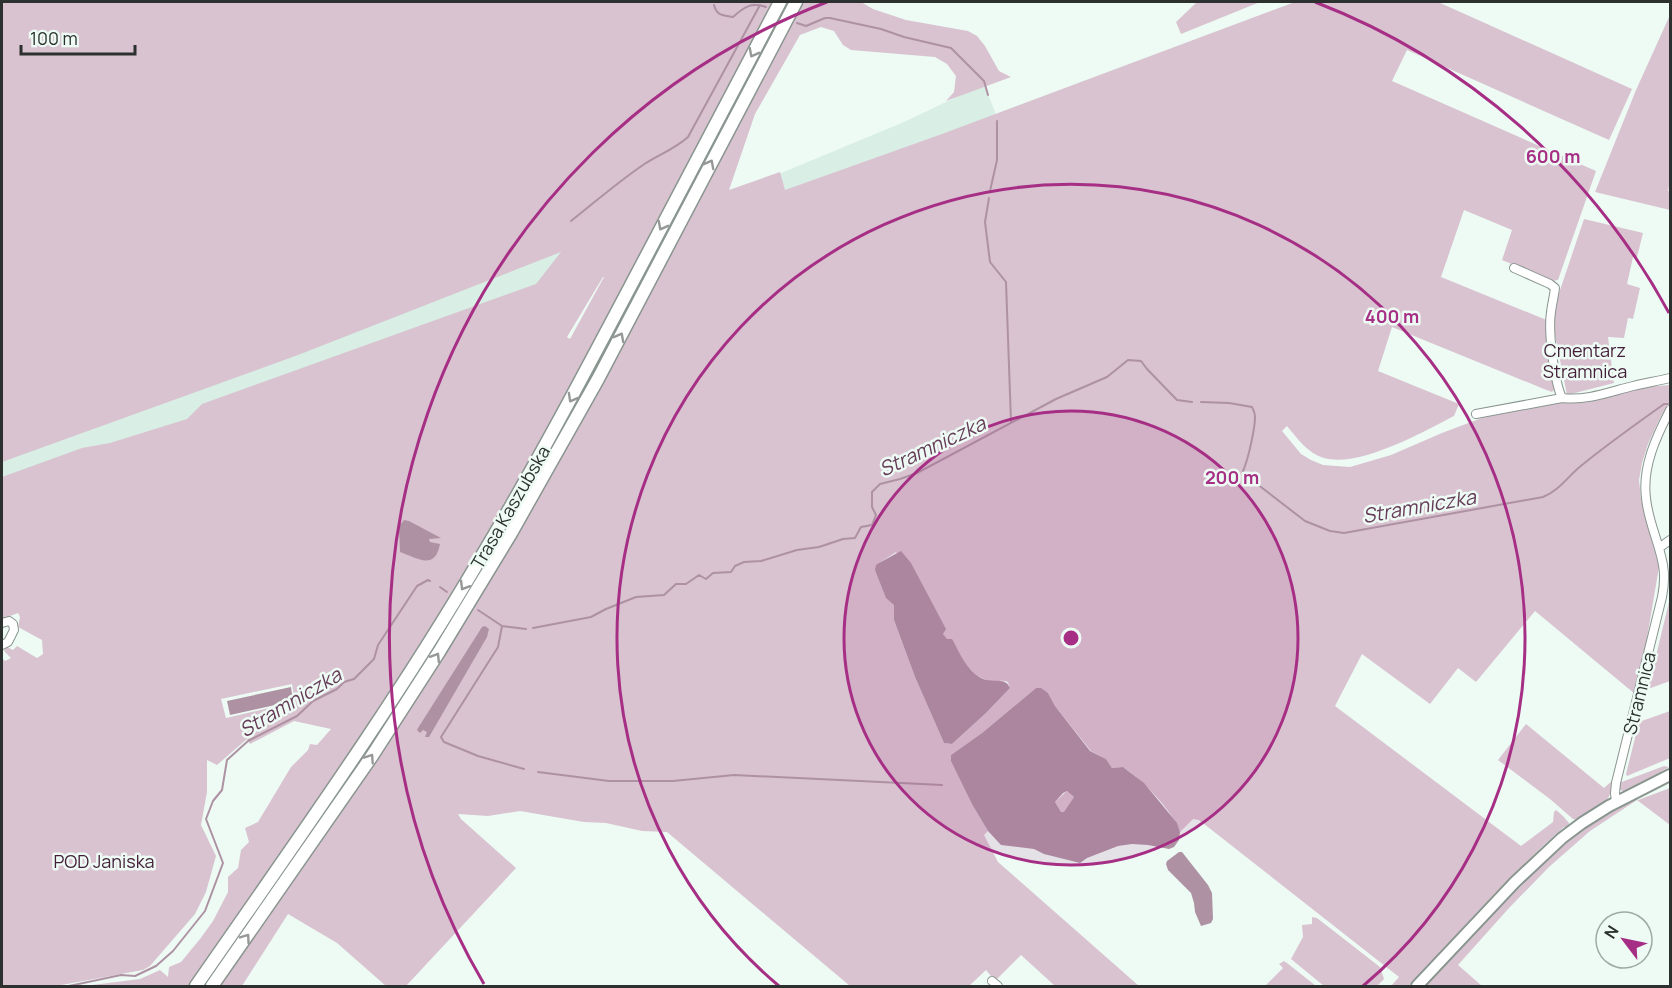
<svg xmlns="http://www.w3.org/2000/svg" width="1672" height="988" font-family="Manrope,sans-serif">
<rect width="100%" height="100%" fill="#edfbf4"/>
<path fill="#d9eee4" d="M984,84L1000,125L594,267L536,284L532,290L2,494V446L329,316L774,176L904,122Z"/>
<path fill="#d9c3d0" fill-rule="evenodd" d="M2,2H861L873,9L906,20L968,31L977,36L985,46L999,71L1011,77L946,101L954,92L956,76L947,64L935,57L851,50L843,45L834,31L821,27L800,35L755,114L729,190L780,172L785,190L942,134L1295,2H1438L1632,89L1609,140L1407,50L1392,81L1596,171L1558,280L1553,281L1502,260L1512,230L1464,210L1441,277L1549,321L1554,390L1552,392L1544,389L1392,327L1378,371L1459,404L1454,416C1423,432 1359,468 1324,458C1307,453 1298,439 1287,426L1282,431L1301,454L1311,460L1323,465L1350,467L1391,455L1442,433L1487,416L1561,402L1576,403L1589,402L1644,387L1670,385V401L1660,418L1648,444L1642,463L1639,480L1641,499L1659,567L1644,656L1635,694L1535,611L1476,682L1458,668L1430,704L1362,654L1335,706L1521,846L1553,822L1554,812L1556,810L1563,816L1569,823L1567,830L1564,827C1508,876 1459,932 1409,986H1391L1399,977L1199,820L1193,819L1180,832C1173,811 1142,779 1123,767L1112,768L1106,759L1091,751L1055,706L1048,693L1036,688L982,733L951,755L973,806L988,831L984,835L998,862L1139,986H1055L1021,955L995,981L986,970L969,986H850L667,832L642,831L606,823L584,822L520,811L488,816L458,814L461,819L516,868L406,986H386L337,943L288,914L242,986H84L140,979L160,970L168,977L169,967L181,962L200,939L213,921L228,892V877L238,868L241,850L249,842L245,828L258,822L291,767L308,750L310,744L317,745L331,729L294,721L250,744L247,739L217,765L207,760V792L201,825L216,856L206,892L195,914L150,966L143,970L56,986H2V658L5,661L11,658L4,651L7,647L13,650L17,646L37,658L43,654L42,640L18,627L20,617L18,613L2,619V477L82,448L110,443L187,419L202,404L536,284L561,252L298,355L2,462ZM603,277H604L570,339L567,337ZM896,552L945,629L943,634C954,651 969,676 990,681C996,683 1002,679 1008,682L1010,688L986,713L952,744L944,743L915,677L894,620V604L879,563ZM292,684L295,702L226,718L221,699Z
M1197,2H1260L1181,34L1176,22Z
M1670,15V181L1668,191H1670V210L1595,192L1636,90Z
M1584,219L1643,233L1637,257H1633L1627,284L1640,288L1633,319L1628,318L1624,338L1608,337L1614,383L1567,395L1554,330L1556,302Z
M1670,591V681L1648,689L1669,602Z
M1670,711V758L1627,776L1626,774L1639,722Z
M1526,724L1604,788L1613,780C1612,804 1597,809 1578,820L1573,819L1550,799L1498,760Z
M1664,766L1669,767L1626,792L1620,790L1619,783Z
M1670,788V825L1637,800L1590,831L1549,867L1509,908L1458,965L1482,986H1423L1543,859L1584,826L1635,796L1638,800Z
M1067,791L1074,797L1064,813L1061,812L1055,802Z
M1312,917L1317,918L1380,967L1384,979L1377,986H1324L1291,959L1303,937L1302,925L1312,924Z
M1284,961L1287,963L1316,986H1265L1283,968L1279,964Z"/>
<path fill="#ae92a3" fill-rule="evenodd" d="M404,520L409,521L441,538L429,539L430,542L440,544C435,571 417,558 400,552L399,526Z
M901,551L911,563L946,629L943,634L947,639H952C960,653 966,670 981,678C993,684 1005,676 1010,688L986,713L952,744L944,743L915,677L894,620V605L886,598L875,570L876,565L879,563Z
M485,626L489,629L487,637L429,737H425L427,732L423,730L420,733L417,730L418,728L482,627Z
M291,687L293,701L230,715L227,701Z
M1036,688H1041L1048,693L1055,706L1090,751L1106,759L1112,768L1123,767L1144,783L1177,823L1180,832L1179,840L1174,847L1169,849L1148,845L1132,844L1118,846L1087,858L1080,863L1044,854L1034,849L1001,845L988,831L973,806L951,761V755L982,733ZM1067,791L1074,797L1064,812H1061L1055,802L1063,793Z
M1179,852H1182L1208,885L1212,893L1213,919L1211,923L1201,926L1195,912L1194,903L1191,893L1168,870L1166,864L1167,861Z"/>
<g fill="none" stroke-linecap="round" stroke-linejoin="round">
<path stroke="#ae92a3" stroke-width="2" d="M714,5C717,16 722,15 733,17C744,7 751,2 766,7
M797,23L806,26L825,18H830L881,29L904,37L951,48L984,81L988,95
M990,191L997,160V121
M989,198L985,222L990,262L1006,282L1011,422
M571,221C595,202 618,182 643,165C658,155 675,149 688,137L760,5
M1201,402L1229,403L1252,407C1254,412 1255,412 1255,417C1255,429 1248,460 1243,471L1248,477L1305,521L1330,531L1344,533L1543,497C1560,490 1568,476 1582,465C1609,443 1636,424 1664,404H1668
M440,587L447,592
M478,610L502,626L526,629
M502,626L498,647L441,737L444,742L478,756L524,769
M533,628L591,617L606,609L636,597L664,595L676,584H686L699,575L706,579L713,573L731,572L735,566L744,562L761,561L797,550L819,547L843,539L855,538L861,527L872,525L876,515L872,507V492L880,484L900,479L917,473L1056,399L1107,377L1128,360L1141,361L1147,369L1177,400L1192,402
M538,772L609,781H673L734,775L942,785
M69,986L121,975L135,976L156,966L173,951L205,911L223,863L206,819L213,801L222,790L227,760L248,741L297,716L313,701L337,689L344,682L354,679L374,659L378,645L417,586L428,580L430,581"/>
<g stroke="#89958f" stroke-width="10">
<path id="minor" d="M1514,268L1550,284L1555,288C1554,296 1552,304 1551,312C1548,332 1554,380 1562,398C1587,401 1609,392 1633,386C1645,383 1658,381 1670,378
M1476,414L1562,398
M1659,548L1670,540
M2,623L9,621L13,624L14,630L8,642L2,645
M1616,802L1615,793L1616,783L1662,597C1664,587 1665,576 1663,565C1659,542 1648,521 1646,498C1642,467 1656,437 1670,410
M992,981L998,986"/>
</g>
<g stroke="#89958f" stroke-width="14">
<path id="major" d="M1417,986L1515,882L1562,838L1582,823L1609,806L1670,775"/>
</g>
<g stroke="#89958f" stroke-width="15">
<path id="highway" d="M196,986C293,846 393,707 480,559C540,459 594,355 649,251C692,168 737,85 780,2
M212,986L372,756L439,652L510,535L598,379L796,2"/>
</g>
<use href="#minor" stroke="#fff" stroke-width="8"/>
<use href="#major" stroke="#fff" stroke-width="10"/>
<use href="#highway" stroke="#fff" stroke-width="12"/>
</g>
<defs><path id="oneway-chevron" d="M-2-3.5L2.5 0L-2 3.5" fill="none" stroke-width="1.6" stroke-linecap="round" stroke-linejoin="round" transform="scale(1.5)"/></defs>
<g stroke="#969897">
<use href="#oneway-chevron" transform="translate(753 53) rotate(118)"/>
<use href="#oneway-chevron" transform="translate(710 164) rotate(-62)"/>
<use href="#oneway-chevron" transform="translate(662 226) rotate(118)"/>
<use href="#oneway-chevron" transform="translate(620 337) rotate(-62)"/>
<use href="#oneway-chevron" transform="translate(572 398) rotate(119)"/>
<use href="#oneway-chevron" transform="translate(464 586) rotate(121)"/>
<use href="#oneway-chevron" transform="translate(436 657) rotate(-58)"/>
<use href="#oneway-chevron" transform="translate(370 758) rotate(-56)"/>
<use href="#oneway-chevron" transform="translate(246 938) rotate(-55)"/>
</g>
<circle cx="1071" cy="638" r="227" fill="#a62f85" fill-opacity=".12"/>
<g fill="none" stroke="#a62f85" stroke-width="3">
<circle cx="1071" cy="638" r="227"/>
<path d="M779 986A454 454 0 1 1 1363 986"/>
<path d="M484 984A681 681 0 0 1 827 2M1315 2A681 681 0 0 1 1669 313"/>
</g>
<g text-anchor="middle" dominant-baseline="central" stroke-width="5" stroke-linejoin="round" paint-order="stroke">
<g font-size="18" fill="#431d37" stroke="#edfbf4">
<text x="1585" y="350">Cmentarz<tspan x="1585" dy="21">Stramnica</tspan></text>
<text x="104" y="861">POD Janiska</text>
</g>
<g font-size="18" fill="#2c312f" stroke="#edfbf4">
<text transform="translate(510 507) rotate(-60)">Trasa Kaszubska</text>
<text transform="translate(1639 693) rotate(-76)">Stramnica</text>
</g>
<g font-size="20" font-style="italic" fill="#663c58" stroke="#edfbf4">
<text transform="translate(932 446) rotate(-25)">Stramniczka</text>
<text transform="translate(1419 506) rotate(-10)">Stramniczka</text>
<text transform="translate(290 702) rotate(-31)">Stramniczka</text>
</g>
</g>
<circle cx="1071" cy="638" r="9" fill="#a62f85" stroke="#edfbf4" stroke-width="3"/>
<g font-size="18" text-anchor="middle" font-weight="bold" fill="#a62f85" stroke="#edfbf4" stroke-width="5" stroke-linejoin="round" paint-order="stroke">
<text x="1553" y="163">600 m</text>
<text x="1392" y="323">400 m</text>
<text x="1232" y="484">200 m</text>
</g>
<rect width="1672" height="988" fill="none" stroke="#2c312f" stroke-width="6"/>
<g transform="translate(1624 940) rotate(302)"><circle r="28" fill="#edfbf4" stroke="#a0aaa5" stroke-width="1.5"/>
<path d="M0-4.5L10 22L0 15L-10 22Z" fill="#a62f85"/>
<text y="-9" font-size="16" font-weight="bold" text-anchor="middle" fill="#2c312f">N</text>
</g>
<path d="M21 45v9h114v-9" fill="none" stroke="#2c312f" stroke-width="3"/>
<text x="30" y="45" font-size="18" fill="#2c312f" stroke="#edfbf4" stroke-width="4.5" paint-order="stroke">100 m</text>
</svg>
